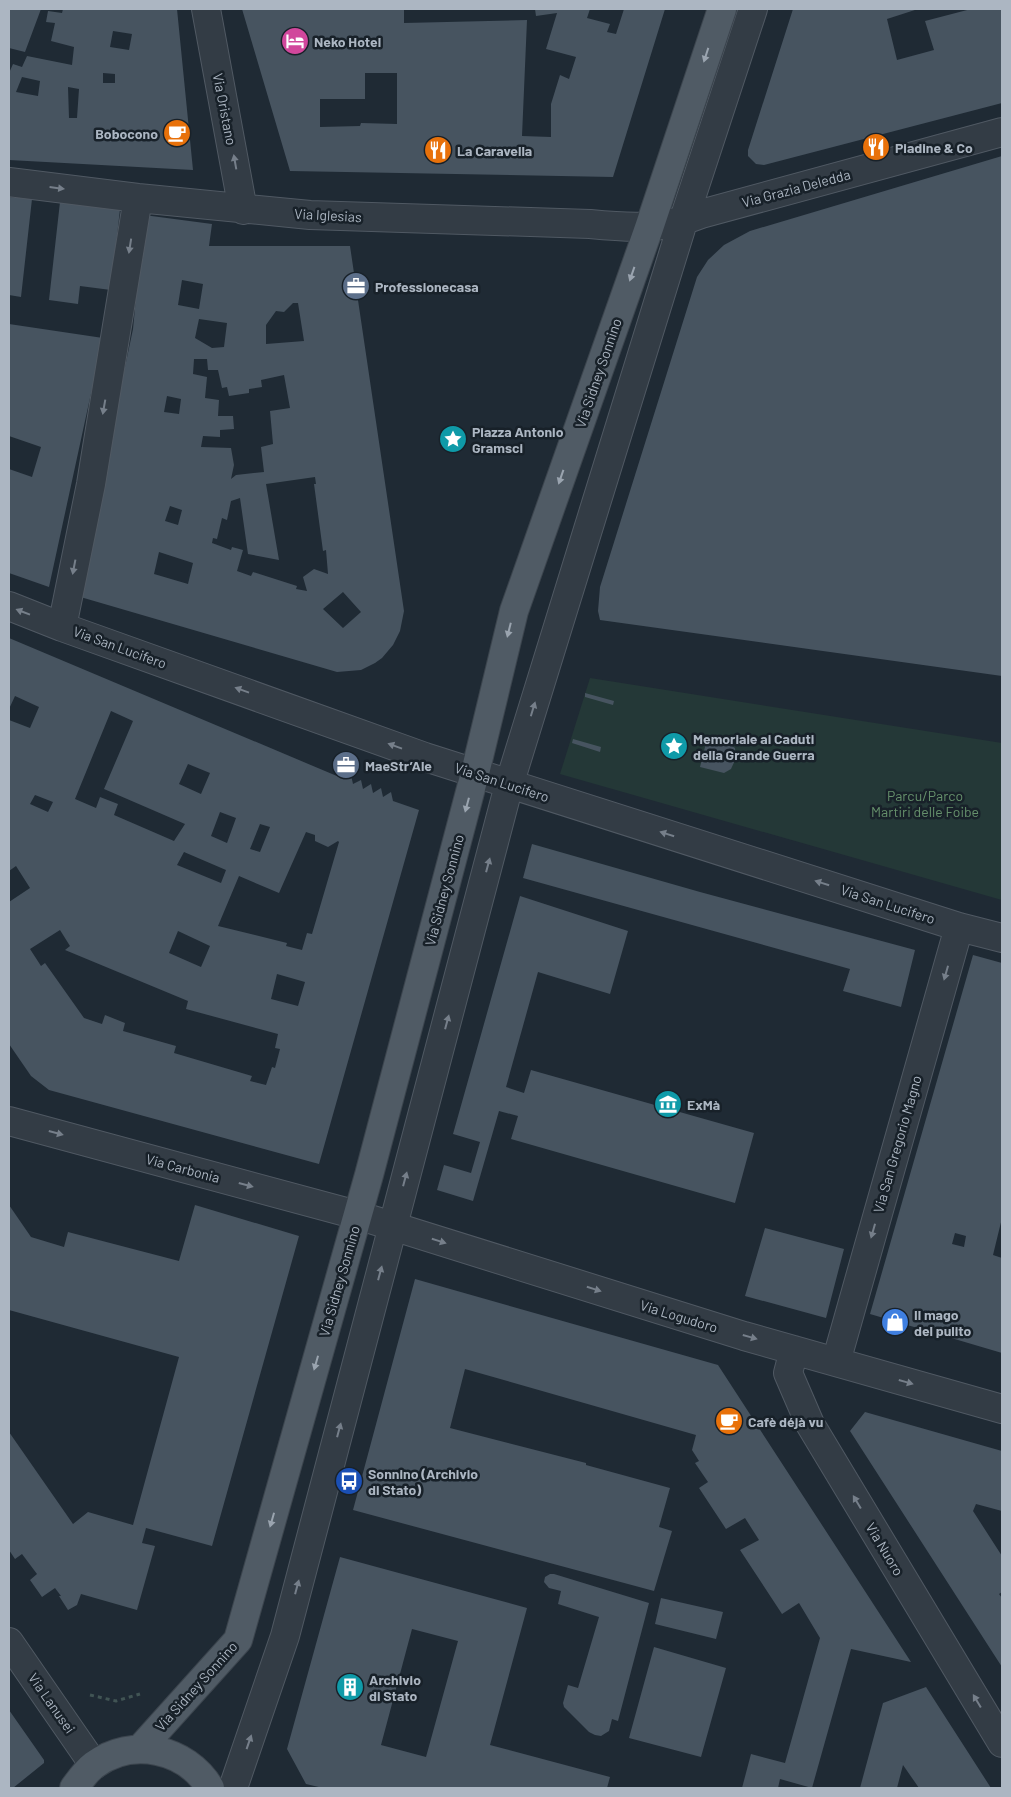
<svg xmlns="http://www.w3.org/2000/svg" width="1011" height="1797" font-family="Barlow,sans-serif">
<rect width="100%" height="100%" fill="#1f2a34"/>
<path fill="#243837" d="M590,678L1002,743V900L560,774Z"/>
<path fill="#475460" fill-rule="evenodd" d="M9,9H41L25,52L9,48Z
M63,9L116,10V9H177L193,170L9,160V73L13,64L22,67L27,56L72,65L74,47L51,41L55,23L46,22L48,11L62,13ZM113,31L132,34L129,50L110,47ZM103,73L115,74V83H103ZM22,77L40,81L38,96L16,92ZM68,87L79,89L77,118H69Z
M242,9H404V23L527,20L522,136L551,137V104L560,75L569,79L576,57L546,49L557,13L536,16L535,9H590L587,18L610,24L607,32L616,34L624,9H665L613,177L290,171ZM365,73H397V124L361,123L360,126L320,127V99H365Z
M793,9H918L887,19L897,60L934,50L925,21L971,9H1002V103L764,165L756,164L748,156V150Z
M1002,156V676L600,620L598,611L600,587L697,277L708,260L724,245L750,231Z
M9,197L32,199L21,297L9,295Z
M60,202L120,209L111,290L80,286L78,304L49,300Z
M144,215L212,224L209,246H350L404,611L400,631L393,645L382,658L375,663L361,670L337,672L77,596L133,329ZM182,280L203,284L199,309L178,305ZM293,303H298L304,341L266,344V325L276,311L284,312ZM199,319L227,323L224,347L212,348L195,338ZM194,359H207L208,370H218L222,388L227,387L229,396L249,393V389L262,387L261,380L284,375L290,408L270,411L273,444L261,447L264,472L236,475L231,479L234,465L231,448L201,447L203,436L220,437V430L234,429L233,416H218L219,400L205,398L207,377L193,374ZM167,396L181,399L179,414L164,412ZM315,477L316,484H314L323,551L326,550L328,574L314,569L303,577L307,591L296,589L297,586L253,572L251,576L237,571L243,550L232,547L231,550L212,543L213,538L217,539L222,518L227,520L231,501L240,498L248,554L279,560L266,484ZM170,506L182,510L178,525L165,521ZM159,552L193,563L188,584L154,574ZM343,592L361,612L343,628L323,609Z
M9,324L103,338L49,587L9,573V469L32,477L41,447L9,436Z
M9,638L344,779L343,780L351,775L353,784L361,780L363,789L371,784L373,793L381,788L383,797L391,792L393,801L419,810L319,1164L49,1090L31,1076L9,1044V902L30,888L16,866L9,871V720L30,728L39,707L15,696L9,709ZM111,711L133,721L104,789L185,824L174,841L114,815L118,804L100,797L96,808L75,799ZM188,764L210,773L201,794L179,784ZM35,795L53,802L48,812L30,804ZM220,812L236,818L227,843L211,836ZM260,824L270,827L260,852L250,849ZM306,832L315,835V841L328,847L338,841L339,842L312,934L307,933L302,950L286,946L287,943L218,926L239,876L279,893ZM184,852L226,870L221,883L177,865ZM60,930L70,946L65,950L188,1001L186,1009L278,1034L275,1048L280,1049L275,1068L272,1067L266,1085L250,1081L252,1076L174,1053L176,1046L123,1031L125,1023L105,1015L102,1024L84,1018L45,963L41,966L30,949ZM178,931L210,946L201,967L169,953ZM277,974L305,982L298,1006L271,999Z
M585,693L614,701L613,705L585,697Z
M573,739L601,747L600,752L572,743Z
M707,739L732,746L735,748L736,758L731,769L724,773L700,767Z
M532,844L700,892L915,950L901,1007L843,991L850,969L523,878Z
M520,896L628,931L610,994L538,972L506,1087L524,1093L531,1070L754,1133L735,1203L511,1139L518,1116L499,1111L473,1201L437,1190L444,1165L471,1173L480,1142L453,1134Z
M973,955L1002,963V1218L993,1255L1002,1258V1353L870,1314ZM955,1233L966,1236L964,1247L952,1244Z
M9,1205L31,1237L64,1247L68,1232L179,1261L195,1205L299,1236L212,1546L146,1528L142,1543L155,1546L137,1610L81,1594L77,1605L68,1610L59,1596H61L55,1588L42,1597L30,1580L37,1574L22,1554L15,1559L9,1550V1432L73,1524L88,1512L133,1525L179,1357L9,1310Z
M765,1228L844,1249L826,1318L745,1296Z
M415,1279L718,1365L911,1662L851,1649L812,1788L780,1779L778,1788H742L751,1754L785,1763L820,1638L799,1603L782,1614L740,1550L759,1540L745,1518L726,1529L699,1488L708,1482L695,1463L699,1461L692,1450L696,1435L465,1369L450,1428L586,1463V1465L670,1488L659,1527L672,1531L654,1591L353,1510Z
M865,1412L1002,1451V1511L976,1504L973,1511L1002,1556V1592L999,1594L1002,1598V1667L850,1431Z
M340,1557L527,1608L490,1745L610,1777L607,1788H323L306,1784L287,1749ZM412,1629L458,1641L426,1757L381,1745Z
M550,1574H554L649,1603L618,1721L612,1719L609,1731L601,1736L595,1735L589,1732L564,1707L563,1703L568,1685L578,1688L599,1617L558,1604L561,1591L549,1588L544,1582L545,1577Z
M661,1598L723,1612L716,1639L655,1624Z
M654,1647L726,1668L701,1757L629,1738Z
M926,1687L991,1788H919L903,1765L897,1788H860L883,1703Z
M9,1710L44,1760V1763L13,1788H9Z"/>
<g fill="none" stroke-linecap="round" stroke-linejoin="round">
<g stroke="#505963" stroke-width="30">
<path id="minor" d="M206,9L243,210
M9,182L138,198L310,215L590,224C631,228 662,230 701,214L1002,132
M9,606L62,627L425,757L959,927L1002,938
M62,627L91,484L138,198
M9,1121L357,1215L744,1336L1002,1409
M794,1350L788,1373L810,1424L1002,1743
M836,1362L959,927
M9,1642L94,1765
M233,1788L285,1636L509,785L683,222L753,9"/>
</g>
<g stroke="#3c454e" stroke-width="30">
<path id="major" d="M140,1749L238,1640L369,1175L475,773L514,611L649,228L722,9
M74,1788C80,1780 86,1771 94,1765C132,1737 186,1748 210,1788"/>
</g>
<path stroke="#415454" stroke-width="3" stroke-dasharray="4 4" stroke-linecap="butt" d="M90,1695L116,1701L140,1694"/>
<use href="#minor" stroke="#333c45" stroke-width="28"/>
<use href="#major" stroke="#505b65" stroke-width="28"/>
</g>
<defs><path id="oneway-solid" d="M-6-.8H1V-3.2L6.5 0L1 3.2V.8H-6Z" transform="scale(1.25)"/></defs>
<g fill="#9aa4af">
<use href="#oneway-solid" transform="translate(706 55) rotate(108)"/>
<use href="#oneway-solid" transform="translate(632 274) rotate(109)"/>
<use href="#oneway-solid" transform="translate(561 477) rotate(109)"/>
<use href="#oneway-solid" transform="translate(509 630) rotate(104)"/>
<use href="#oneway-solid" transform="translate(467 805) rotate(105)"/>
<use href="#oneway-solid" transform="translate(316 1363) rotate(106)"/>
<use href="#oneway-solid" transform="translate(272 1520) rotate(106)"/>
</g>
<g fill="#767f8a">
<use href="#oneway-solid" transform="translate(235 162) rotate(-100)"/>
<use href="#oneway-solid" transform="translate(57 188) rotate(7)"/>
<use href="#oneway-solid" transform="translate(130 246) rotate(99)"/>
<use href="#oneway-solid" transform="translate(104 407) rotate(100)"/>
<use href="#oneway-solid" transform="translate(74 567) rotate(101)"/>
<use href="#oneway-solid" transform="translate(23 612) rotate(-159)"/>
<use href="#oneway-solid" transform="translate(242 690) rotate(-160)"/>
<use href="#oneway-solid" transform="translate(533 709) rotate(-73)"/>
<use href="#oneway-solid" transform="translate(395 746) rotate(-160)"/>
<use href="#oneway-solid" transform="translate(667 834) rotate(-162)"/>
<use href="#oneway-solid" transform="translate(488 865) rotate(-75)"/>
<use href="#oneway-solid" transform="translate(822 883) rotate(-162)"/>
<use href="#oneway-solid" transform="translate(946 973) rotate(106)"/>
<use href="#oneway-solid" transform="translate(447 1022) rotate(-75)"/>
<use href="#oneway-solid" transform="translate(56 1133) rotate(15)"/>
<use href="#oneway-solid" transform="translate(405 1179) rotate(-75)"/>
<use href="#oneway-solid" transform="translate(246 1185) rotate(15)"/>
<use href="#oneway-solid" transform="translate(873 1231) rotate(106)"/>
<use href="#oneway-solid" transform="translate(439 1241) rotate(17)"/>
<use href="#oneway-solid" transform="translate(380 1273) rotate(-75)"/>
<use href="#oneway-solid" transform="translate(594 1289) rotate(17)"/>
<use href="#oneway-solid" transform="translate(750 1337) rotate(16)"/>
<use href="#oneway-solid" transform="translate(906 1382) rotate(16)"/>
<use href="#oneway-solid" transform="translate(339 1430) rotate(-75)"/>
<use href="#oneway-solid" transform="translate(857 1502) rotate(-121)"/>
<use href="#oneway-solid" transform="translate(297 1587) rotate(-75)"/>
<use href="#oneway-solid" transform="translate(977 1701) rotate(-121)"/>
<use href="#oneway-solid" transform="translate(249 1742) rotate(-71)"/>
</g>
<defs>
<g id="hotel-disc" transform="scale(1.4375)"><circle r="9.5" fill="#d1479c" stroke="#182129"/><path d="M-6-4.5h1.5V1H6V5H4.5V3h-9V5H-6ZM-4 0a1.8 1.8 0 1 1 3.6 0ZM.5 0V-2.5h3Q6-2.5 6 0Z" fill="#fff"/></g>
<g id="cafe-disc" transform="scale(1.4375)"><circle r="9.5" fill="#e8710a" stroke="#182129"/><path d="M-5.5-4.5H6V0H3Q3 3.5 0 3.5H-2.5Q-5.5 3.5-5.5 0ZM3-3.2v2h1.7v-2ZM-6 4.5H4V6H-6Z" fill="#fff"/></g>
<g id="restaurant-disc" transform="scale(1.4375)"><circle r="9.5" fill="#e8710a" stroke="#182129"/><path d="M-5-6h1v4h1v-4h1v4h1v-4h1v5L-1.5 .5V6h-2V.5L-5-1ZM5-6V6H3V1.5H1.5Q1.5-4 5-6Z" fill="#fff"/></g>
<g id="office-disc" transform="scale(1.4375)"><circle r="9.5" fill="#5c6f8a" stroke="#182129"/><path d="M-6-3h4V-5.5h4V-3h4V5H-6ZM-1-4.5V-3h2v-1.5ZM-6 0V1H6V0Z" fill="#fff"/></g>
<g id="sight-disc" transform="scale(1.4375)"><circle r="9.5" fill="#0f9aa8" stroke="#182129"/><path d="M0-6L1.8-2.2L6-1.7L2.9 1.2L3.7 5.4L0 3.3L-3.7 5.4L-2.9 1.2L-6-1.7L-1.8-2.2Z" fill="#fff"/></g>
<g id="museum-disc" transform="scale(1.4375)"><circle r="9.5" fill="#0f9aa8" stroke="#182129"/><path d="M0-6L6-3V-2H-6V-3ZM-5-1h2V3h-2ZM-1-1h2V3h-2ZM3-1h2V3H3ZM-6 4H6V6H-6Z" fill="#fff"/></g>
<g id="shop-disc" transform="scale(1.4375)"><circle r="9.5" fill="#3f7fe0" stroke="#182129"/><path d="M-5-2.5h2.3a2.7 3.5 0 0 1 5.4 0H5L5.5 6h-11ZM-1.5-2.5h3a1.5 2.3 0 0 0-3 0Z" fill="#fff"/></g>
<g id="bus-disc" transform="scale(1.4375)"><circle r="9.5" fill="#1a4fb4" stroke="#182129"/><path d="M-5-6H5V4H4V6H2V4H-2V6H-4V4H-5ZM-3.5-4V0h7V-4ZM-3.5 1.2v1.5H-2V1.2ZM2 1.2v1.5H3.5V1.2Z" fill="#fff"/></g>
<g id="building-disc" transform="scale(1.4375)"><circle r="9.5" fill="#0f9aa8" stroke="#182129"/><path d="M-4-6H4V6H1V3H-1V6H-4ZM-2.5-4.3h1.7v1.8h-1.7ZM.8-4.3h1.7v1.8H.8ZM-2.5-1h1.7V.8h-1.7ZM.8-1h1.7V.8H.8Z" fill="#fff"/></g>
</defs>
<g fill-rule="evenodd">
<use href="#hotel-disc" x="295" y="41"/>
<use href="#cafe-disc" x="177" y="133"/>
<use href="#restaurant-disc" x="876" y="147"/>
<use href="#restaurant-disc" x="438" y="150"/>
<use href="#office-disc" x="356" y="286"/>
<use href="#sight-disc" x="453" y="439"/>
<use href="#sight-disc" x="674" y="746"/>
<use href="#office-disc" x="346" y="765"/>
<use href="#museum-disc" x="668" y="1104"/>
<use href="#shop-disc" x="895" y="1322"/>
<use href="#cafe-disc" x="729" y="1421"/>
<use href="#bus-disc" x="349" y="1481"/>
<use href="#building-disc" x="350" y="1687"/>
</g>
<g text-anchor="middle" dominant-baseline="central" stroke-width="5" stroke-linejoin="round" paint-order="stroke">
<g font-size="14" font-weight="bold" fill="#acb6c2" stroke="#182129" text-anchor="start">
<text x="314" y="41">Neko Hotel</text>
<text x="158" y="133" text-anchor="end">Bobocono</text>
<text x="895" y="147">Piadine &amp; Co</text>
<text x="457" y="150">La Caravella</text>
<text x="375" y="286">Professionecasa</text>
<text x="472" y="431">Piazza Antonio<tspan x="472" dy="16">Gramsci</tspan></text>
<text x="693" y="738">Memoriale ai Caduti<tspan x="693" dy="16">della Grande Guerra</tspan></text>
<text x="365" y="765">MaeStr’Ale</text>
<text x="687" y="1104">ExMà</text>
<text x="914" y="1314">Il mago<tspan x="914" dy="16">del pulito</tspan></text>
<text x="748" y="1421">Cafè déjà vu</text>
<text x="368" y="1473">Sonnino (Archivio<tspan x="368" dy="16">di Stato)</tspan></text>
<text x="369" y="1679">Archivio<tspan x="369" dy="16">di Stato</tspan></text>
</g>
<g font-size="14" fill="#acb6c2" stroke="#182129">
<text transform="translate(225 109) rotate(79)">Via Oristano</text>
<text transform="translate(796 188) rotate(-15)">Via Grazia Deledda</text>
<text transform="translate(328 215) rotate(3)">Via Iglesias</text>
<text transform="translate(598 373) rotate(-71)">Via Sidney Sonnino</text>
<text transform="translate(120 647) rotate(20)">Via San Lucifero</text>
<text transform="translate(502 782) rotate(18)">Via San Lucifero</text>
<text transform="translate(444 890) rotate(-75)">Via Sidney Sonnino</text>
<text transform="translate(888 904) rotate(18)">Via San Lucifero</text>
<text transform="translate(897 1144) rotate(-74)">Via San Gregorio Magno</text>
<text transform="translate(183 1168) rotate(15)">Via Carbonia</text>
<text transform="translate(339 1281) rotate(-74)">Via Sidney Sonnino</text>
<text transform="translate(679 1316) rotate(17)">Via Logudoro</text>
<text transform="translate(885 1549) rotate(59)">Via Nuoro</text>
<text transform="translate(196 1686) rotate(-48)">Via Sidney Sonnino</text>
<text transform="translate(52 1703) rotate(55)">Via Lanusei</text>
</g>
<g font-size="14" fill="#66916c" stroke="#182129">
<text x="925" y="795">Parcu/Parco<tspan x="925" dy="16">Martiri delle Foibe</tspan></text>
</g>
</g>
<rect width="1011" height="1797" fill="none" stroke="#acb6c2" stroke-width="20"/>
</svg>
